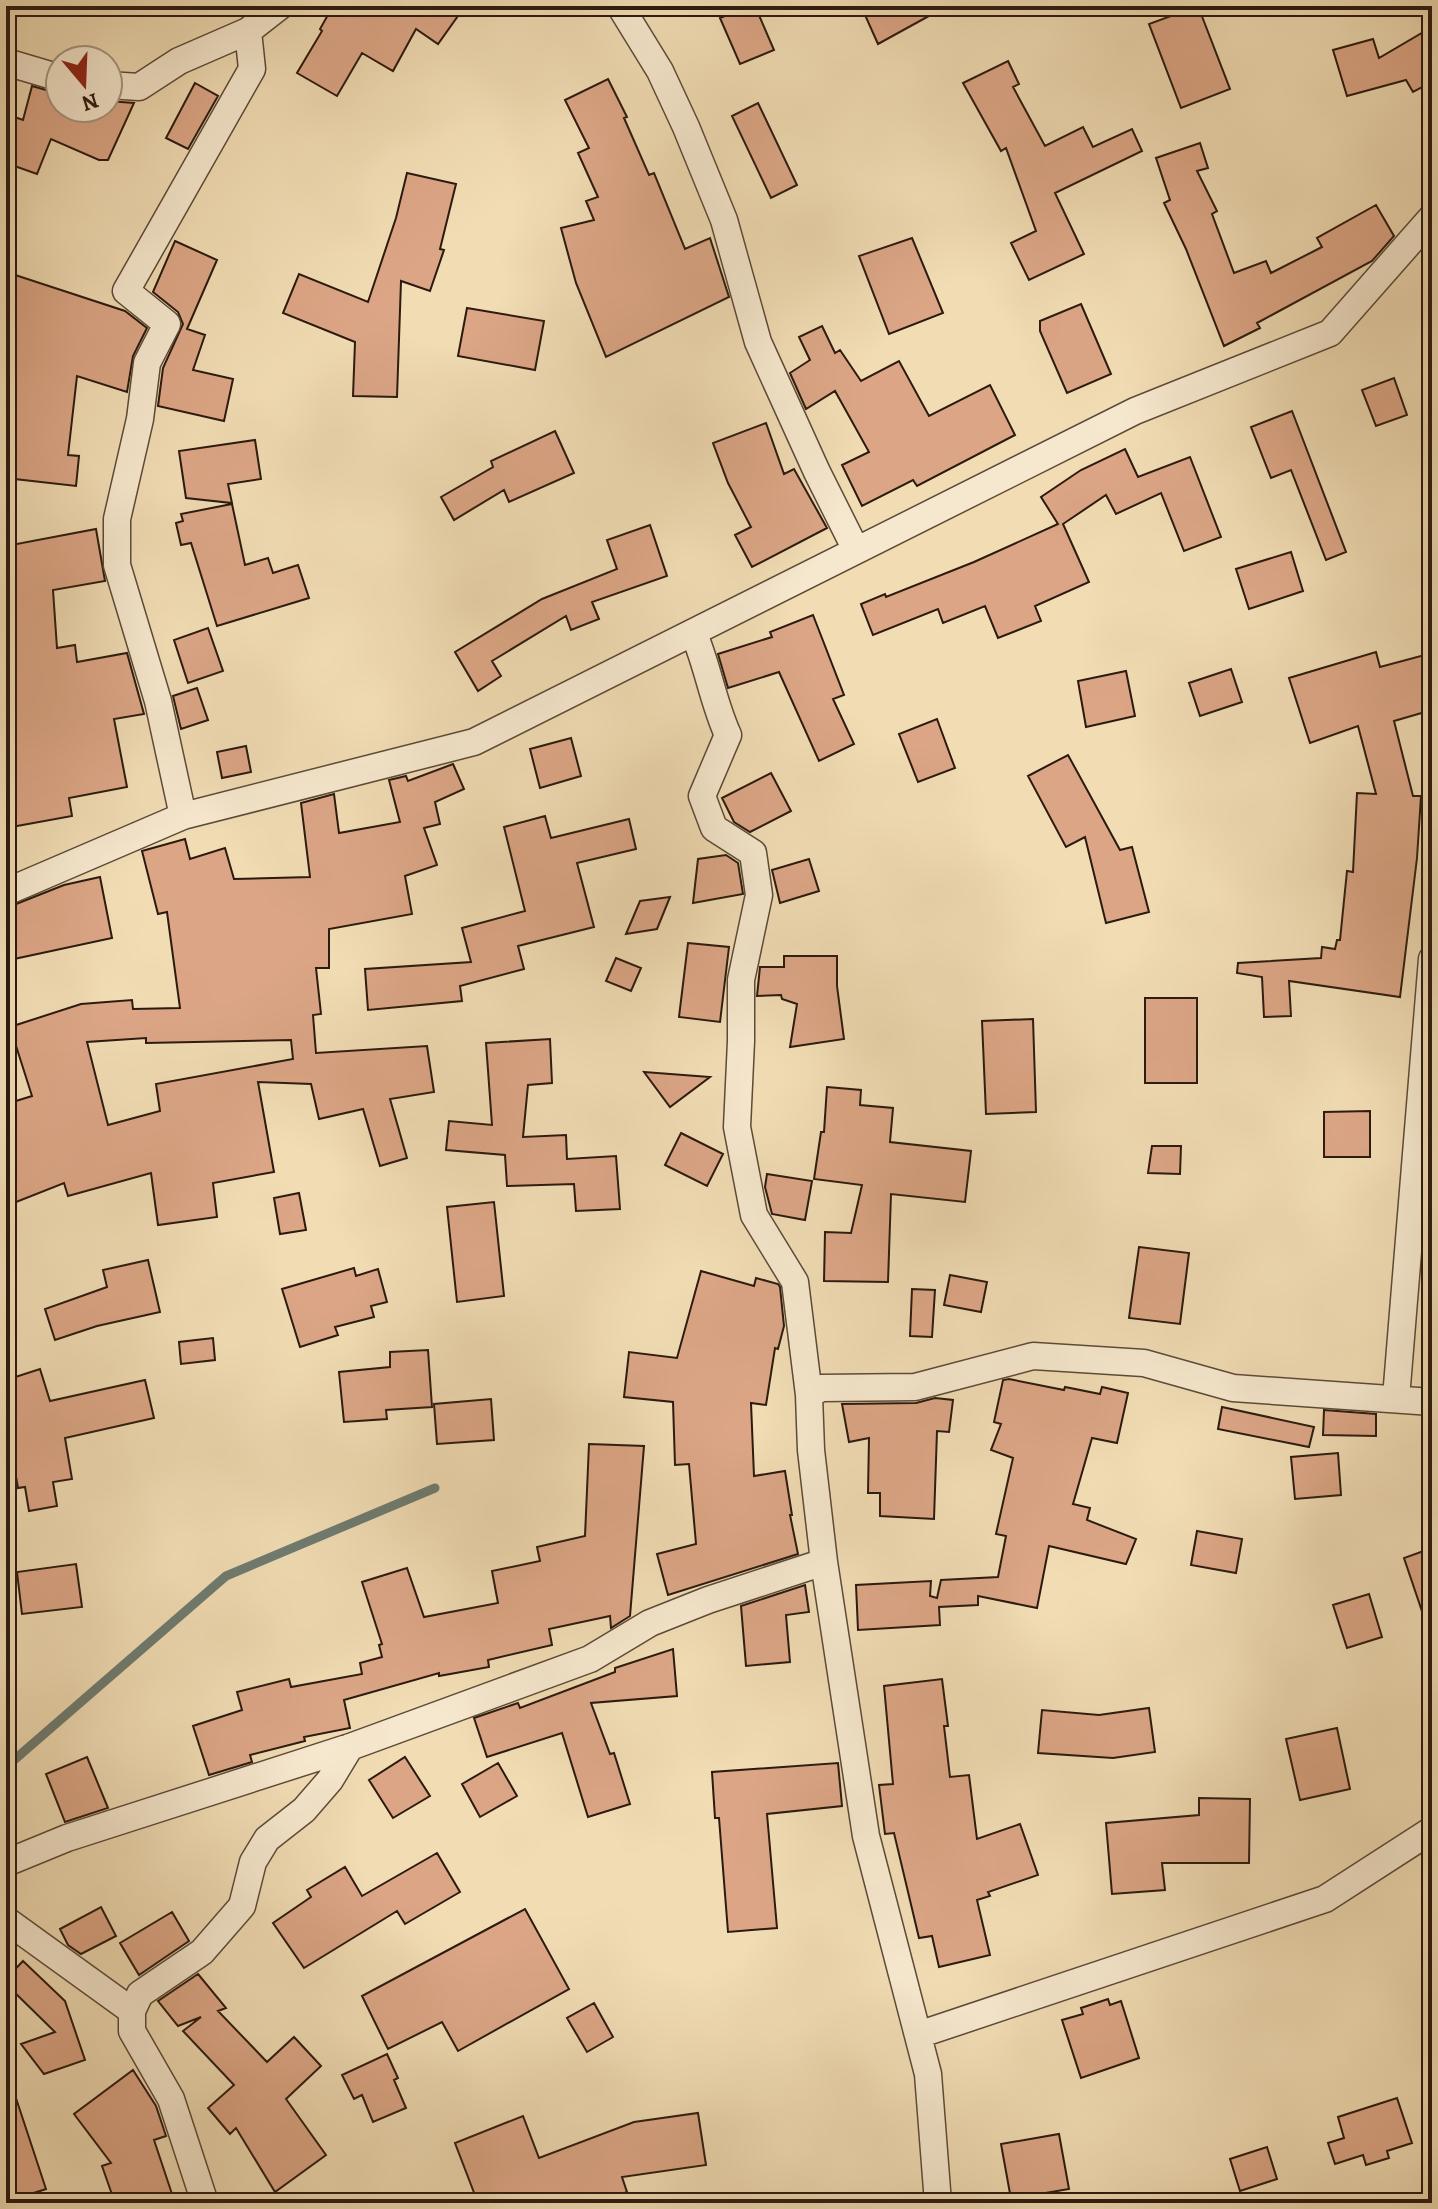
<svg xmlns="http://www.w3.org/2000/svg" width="1438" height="2209" font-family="Alegreya,serif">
<rect width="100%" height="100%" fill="#f1dcb4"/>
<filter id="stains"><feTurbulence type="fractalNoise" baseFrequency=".0025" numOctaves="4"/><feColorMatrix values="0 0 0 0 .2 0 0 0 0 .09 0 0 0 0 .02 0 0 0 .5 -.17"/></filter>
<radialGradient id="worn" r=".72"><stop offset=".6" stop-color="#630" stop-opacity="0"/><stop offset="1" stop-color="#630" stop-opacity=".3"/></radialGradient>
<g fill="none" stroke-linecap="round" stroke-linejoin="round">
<path stroke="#6e7b70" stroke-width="9" d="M6,1767L226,1576L435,1488"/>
</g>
<path fill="#dca686" stroke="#2b1a0f" stroke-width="2" fill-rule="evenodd" d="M333,6H465L438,44L416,29L393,71L362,53L337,96L297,73L322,31L320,29Z
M749,6H755L774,50L740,64L720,18Z
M861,6H947L878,44Z
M1198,6L1230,89L1181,108L1149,24Z
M1432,27V82L1413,92L1406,80L1347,96L1333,50L1373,39L1379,58Z
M1008,61L1019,84L1013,87L1045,146L1083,127L1093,147L1132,129L1142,151L1055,193L1084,254L1029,280L1011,243L1036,231L1006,148L1001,151L963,83Z
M608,79L627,117L624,118L649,175L654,173L685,249L710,238L729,297L606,357L576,283L561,228L594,220L586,201L598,197L578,153L589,148L565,100Z
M195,83L218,96L188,149L166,138Z
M32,86L60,94V108H108V101L134,103L108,160H99L51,139L37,174L6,163V114L23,120Z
M758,103L797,185L771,198L732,116Z
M1200,143L1208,168L1197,171L1217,211L1212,214L1234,273L1266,261L1271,273L1322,247L1317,238L1376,205L1394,236L1372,261L1257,323L1260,328L1224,346L1186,249L1164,203L1170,200L1156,158Z
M407,173L456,184L440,249L444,250L430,291L401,281L397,397L353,396L355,342L283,313L299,274L368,302L396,218Z
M912,238L943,313L889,334L859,256Z
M175,241L217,260L187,329L205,335L193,370L233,379L224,421L158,406L163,368L183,324L178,312L153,292Z
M6,272L125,311L147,328L133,356L127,392L77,376L68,455L79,456L76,486L6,478V448L14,401L6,400Z
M1081,304L1111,374L1067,393L1040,331V321Z
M467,308L544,321L535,370L458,356Z
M822,326L835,353L840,350L861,381L899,361L929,416L990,385L1015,435L917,486L913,480L862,506L842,465L869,452L835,391L806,409L790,373L810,360L799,337Z
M1394,378L1407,415L1376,426L1362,390Z
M1292,411L1346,552L1326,560L1291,470L1271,478L1251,427Z
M766,423L784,474L794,469L827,528L752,567L735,535L751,527L728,483L713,443Z
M555,431L574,473L509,502L504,490L454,520L441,497L493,467L491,461Z
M255,440L261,479L228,484L232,503L186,498L179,451Z
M1125,449L1138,477L1190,457L1221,537L1184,551L1161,493L1116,514L1106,495L1063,524L1089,582L1035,606L1041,621L998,638L985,606L943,623L938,609L873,635L861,604L885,594L886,597L974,562L1058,524L1041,497L1081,470Z
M232,504L245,565L268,558L273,573L298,565L309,598L217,626L191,543L181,545L176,523L183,521L181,514Z
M650,525L667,576L592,602L599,619L571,630L566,616L492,661L501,676L478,691L455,652L542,599L617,569L607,540Z
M96,529L105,581L53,590L57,648L75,645L77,662L127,653L144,714L114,719L127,787L69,798L72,816L6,828V775L16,773L6,710V703L10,702L6,678V546Z
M1291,552L1303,591L1249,609L1236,569Z
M813,615L844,695L833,699L854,744L819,761L779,672L728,688L718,654L772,637L770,632Z
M208,628L223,671L188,683L174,640Z
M1376,652L1380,667L1432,653V710L1394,721L1413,796H1421L1417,858L1400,997L1289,981L1291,1016L1264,1017L1262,977L1237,973L1238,963L1321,958L1322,947L1335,949L1337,940H1340L1347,871L1353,872L1357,793L1376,794L1358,726L1310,743L1289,678Z
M1231,669L1242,702L1200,716L1189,683Z
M1126,671L1135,716L1086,727L1078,681Z
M197,688L208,720L181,729L173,696Z
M937,719L955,768L918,782L899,734Z
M571,738L581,776L540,788L530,749Z
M246,746L251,772L222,778L217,752Z
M1068,755L1120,850L1132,847L1149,912L1106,923L1085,837L1066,847L1028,776Z
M453,764L464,789L435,802L440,824L424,828L437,865L405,876L412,914L329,929V968H316L321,1014L313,1015L316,1053L427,1046L434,1092L390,1099L407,1158L380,1166L363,1109L319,1119L311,1084L258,1082L274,1172L213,1183L217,1217L158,1225L151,1173L68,1196L64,1183L6,1206V1104L32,1096L10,1027L81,1004L132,1000L133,1009L180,1008L167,912L158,914L142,851L185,839L190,859L225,848L234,879L310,877L301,803L334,794L339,833L400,822L389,780L406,776L408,781ZM146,1038V1043L291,1040L293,1059L156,1084L160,1111L108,1125L87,1042Z
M771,773L791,811L750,832L734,822L722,798Z
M545,816L551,838L629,819L636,849L577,863L594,927L518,946L524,969L460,986L462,1001L368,1010L365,969L471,962L462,928L525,911L504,827Z
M726,855L738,863L743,894L693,903L698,859Z
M809,859L819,891L780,903L772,870Z
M100,877L112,938L14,959L6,908L64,885Z
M670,897L657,929L626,934L640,901Z
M688,943L729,947L720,1022L679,1017Z
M784,956H837V986L844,1039L790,1047L797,1004L782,999L781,995L757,996L760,967H784Z
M616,958L641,968L631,991L606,981Z
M1145,998H1197V1083H1145Z
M1033,1019L1036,1112L986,1114L982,1021Z
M550,1039L552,1083L528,1085L523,1137L566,1135L567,1159L616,1156L620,1209L576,1211L574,1184L507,1186L505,1155L446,1150L449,1121L492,1125L486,1043Z
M644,1072L710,1077L670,1107Z
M827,1087L861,1090L860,1105L893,1108L890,1142L971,1151L965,1202L891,1194L888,1282L824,1281L825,1232L851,1233L862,1185L814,1179L821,1132H824Z
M1370,1111V1157H1324V1112Z
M681,1133L723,1154L707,1186L665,1165Z
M1152,1146H1181L1180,1174L1148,1173Z
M767,1174L812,1181L805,1220L772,1214L765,1187Z
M299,1193L306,1230L280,1234L274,1198Z
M494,1202L504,1296L457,1302L447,1207Z
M1139,1247L1189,1253L1180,1324L1129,1318Z
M148,1260L160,1312L97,1326L55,1340L45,1309L107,1287L103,1270Z
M354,1268L356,1276L378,1269L387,1302L371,1306L374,1317L335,1327L338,1335L300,1347L282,1289Z
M701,1271L754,1286L756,1278L778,1284L780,1287L784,1326L778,1349L775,1348L766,1405L751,1403L754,1476L785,1471L792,1515H790L798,1554L668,1595L657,1554L696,1544L689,1464L675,1465L673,1402L624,1397L629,1352L677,1358Z
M950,1275L987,1282L981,1312L944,1305Z
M912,1289L935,1290L932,1337L910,1336Z
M213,1338L215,1360L181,1364L179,1342Z
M428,1350L432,1407L386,1410L387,1419L344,1422L339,1372L390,1367V1352Z
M40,1369L50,1401L145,1380L154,1418L65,1438L72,1479L53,1482L57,1506L29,1511L25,1487L18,1488L6,1421V1380Z
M1009,1379L1064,1390L1065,1387L1100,1394L1102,1387L1128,1393L1117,1443L1092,1438L1073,1504L1090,1508L1087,1520L1136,1539L1126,1564L1049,1546L1037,1608L978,1596V1605L939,1607L940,1625L858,1630L856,1585L931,1581L930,1596L937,1598L941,1580L998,1577L1006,1536L996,1534L1013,1458L991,1450L1001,1424L994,1422L1003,1380Z
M935,1398L953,1400L949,1432L937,1431L934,1519L880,1516V1493H868L869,1438L849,1442L842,1404L916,1403Z
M491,1399L494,1440L437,1444L434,1404Z
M1222,1407L1314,1427L1309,1447L1218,1429Z
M1324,1410L1376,1414V1436L1323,1435Z
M589,1444L644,1446L630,1616L611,1628L610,1616L549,1629L552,1645L488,1660L489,1667L439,1676V1673L344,1700L350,1728L304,1737L305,1741L250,1755L252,1762L209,1775L193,1726L242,1710L237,1692L289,1679L291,1687L362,1674L360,1663L382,1657L379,1645L382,1644L362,1582L407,1568L424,1617L498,1603L492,1571L540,1561L537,1547L585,1536Z
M1338,1453L1341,1495L1295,1499L1291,1457Z
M1197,1531L1242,1539L1236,1573L1191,1565Z
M1432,1548V1629H1428L1404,1558Z
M76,1564L82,1607L22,1614L17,1572Z
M805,1585L809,1612L786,1615L790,1662L746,1666L741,1606Z
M1369,1594L1382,1637L1347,1648L1333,1605Z
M673,1649L677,1696L591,1703L610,1754L614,1753L630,1804L588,1817L562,1733L487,1757L474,1718L518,1703L520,1708L615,1672V1668Z
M942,1679L948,1726H944L950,1777L969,1775L977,1839L1020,1824L1038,1875L988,1892L990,1896L977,1900L990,1955L939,1967L932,1936L919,1938L894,1833L885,1834L879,1785L893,1784L884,1686Z
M1149,1708L1155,1752L1113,1758L1038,1753L1042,1710L1099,1715Z
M1337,1728L1350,1789L1300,1800L1286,1739Z
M87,1757L108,1808L65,1822L46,1774Z
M405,1757L430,1796L393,1818L369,1780Z
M498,1763L517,1796L480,1817L462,1784Z
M838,1763L842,1806L767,1814L777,1928L728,1932L719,1818H715L712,1772Z
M1199,1798L1250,1799L1249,1863H1162L1165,1890L1112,1894L1106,1823L1199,1815Z
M437,1853L460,1892L405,1924L397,1911L304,1968L273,1923L311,1897L307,1890L345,1867L362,1896Z
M101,1907L116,1936L81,1954L68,1945L60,1929Z
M525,1909L569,1989L458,2051L442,2022L388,2049L362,1996Z
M172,1912L189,1941L139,1975L120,1943Z
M23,1961L65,2001L85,2060L44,2074L21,2044L55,2032L6,1984V1979Z
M198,1974L226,2008L218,2011L267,2062L294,2037L321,2066L286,2099L326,2155L275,2192L236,2128L230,2134L208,2108L234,2085L183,2031L201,2017L178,2026L158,2001Z
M1108,1999L1110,2005L1121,2001L1139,2058L1081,2078L1062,2020L1083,2014L1081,2008Z
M594,2003L613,2037L587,2052L567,2018Z
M387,2054L398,2078L394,2080L406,2108L373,2122L362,2095L354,2099L342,2075Z
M133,2070L156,2106L166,2136L154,2140L175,2203H115L102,2166L111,2163L74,2114Z
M6,2083H11L46,2189L6,2202Z
M1397,2098L1412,2143L1387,2151L1389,2158L1366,2165L1363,2155L1335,2164L1328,2143L1344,2138L1338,2117Z
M698,2113L706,2165L622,2177L627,2192L599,2203H478L455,2143L523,2116L539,2158L634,2122Z
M1059,2134L1069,2189L1011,2199L1001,2144Z
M1267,2147L1277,2179L1240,2191L1230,2159Z"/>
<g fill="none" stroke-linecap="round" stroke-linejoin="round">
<g stroke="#5c4a38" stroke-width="29">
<path id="minor" d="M620,6L660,71L686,127L724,220L758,342L817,472L856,550
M6,62L60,78
M108,85L139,87L179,61L248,31L280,6
M694,634C708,667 713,702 728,735L702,796L714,828L753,853L759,895L741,980V1041L737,1127L754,1215L795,1282L809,1395
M183,816L158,701L117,565V519L140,419L147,363L167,324L126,291L252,69L248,31
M6,892L183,816L474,742L1135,411L1330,333L1432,217
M1396,1398L1432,959
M6,1863L67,1838L350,1747L590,1659L650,1623L708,1600L824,1562
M6,1920L132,2011
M918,2035L1325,1899L1432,1830
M205,2203L171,2099L132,2031V2011L140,1994L202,1952L242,1906L253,1862L267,1839L304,1810L330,1780L350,1747
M938,2203L928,2074L866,1836L824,1562L811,1450L809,1395L821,1388L915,1387L1033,1356L1144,1363L1233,1388L1432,1402"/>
</g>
<use href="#minor" stroke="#f6e8ce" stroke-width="26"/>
</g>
<rect width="1438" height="2209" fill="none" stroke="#f1dcb4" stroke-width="32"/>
<rect x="8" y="8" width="1422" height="2193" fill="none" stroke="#2b1a0f" stroke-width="4"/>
<rect x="16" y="16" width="1406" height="2177" fill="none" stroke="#2b1a0f" stroke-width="2"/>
<g transform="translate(84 84) rotate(161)"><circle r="38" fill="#f6e8ce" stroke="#a59682" stroke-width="2"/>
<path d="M0-6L14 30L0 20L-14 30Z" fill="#8f2418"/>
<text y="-12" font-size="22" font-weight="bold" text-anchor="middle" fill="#2b1a0f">N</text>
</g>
<rect width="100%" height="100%" filter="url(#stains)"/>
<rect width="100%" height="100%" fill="url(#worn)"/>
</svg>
